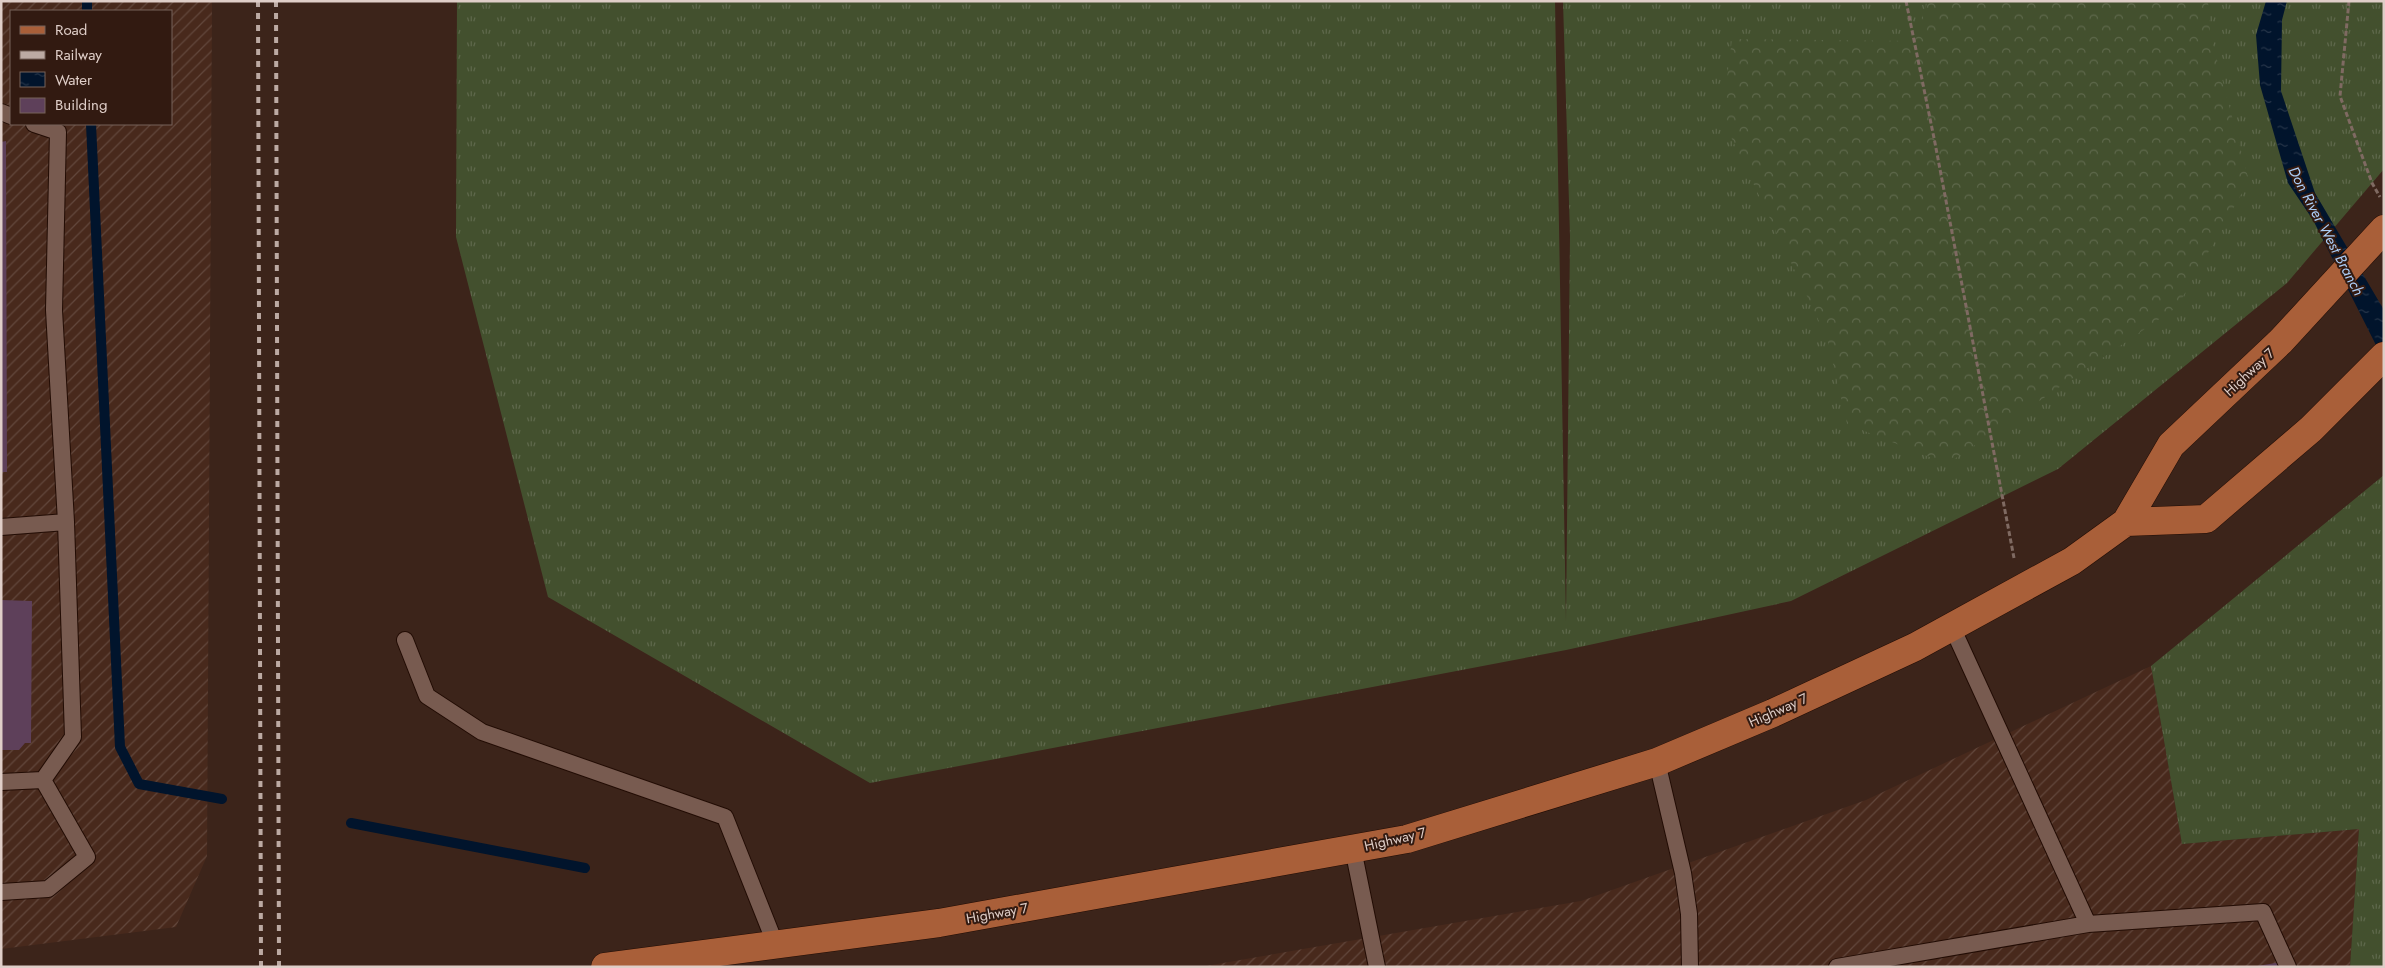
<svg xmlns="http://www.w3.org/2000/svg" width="2385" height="968" font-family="Jost,sans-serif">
<defs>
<pattern id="industrial-furrows" width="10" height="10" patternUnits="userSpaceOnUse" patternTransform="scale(1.25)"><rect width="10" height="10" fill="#48291c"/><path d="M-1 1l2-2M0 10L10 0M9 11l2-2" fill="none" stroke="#62473c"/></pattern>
<pattern id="grass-tufts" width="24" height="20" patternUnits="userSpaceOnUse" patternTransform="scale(1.25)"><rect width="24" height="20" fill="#43502e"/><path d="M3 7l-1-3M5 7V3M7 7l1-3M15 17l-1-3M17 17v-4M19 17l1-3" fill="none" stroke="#5e684b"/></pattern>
<pattern id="forest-crowns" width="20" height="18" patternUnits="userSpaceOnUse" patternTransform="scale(1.25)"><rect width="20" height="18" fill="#43502e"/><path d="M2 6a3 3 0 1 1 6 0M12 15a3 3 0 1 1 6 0" fill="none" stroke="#5e684b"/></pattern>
<pattern id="water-ripples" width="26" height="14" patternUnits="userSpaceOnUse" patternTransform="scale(1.25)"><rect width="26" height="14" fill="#01142c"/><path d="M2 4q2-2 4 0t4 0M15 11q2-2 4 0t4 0" fill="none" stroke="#263549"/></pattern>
</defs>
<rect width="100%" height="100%" fill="#3c241a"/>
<path fill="url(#industrial-furrows)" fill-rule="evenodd" d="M1,1H212L207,856L176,927L1,949ZM11,11H171V124H11Z
M2151,666L2182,844L2359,829L2350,967H1200L1581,901L1866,800Z"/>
<path fill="url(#grass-tufts)" d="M457,1H1555L1566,622L1570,236L1563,1H2384V169L2287,283L2058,469L1791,601L1566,650L870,783L548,597L456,237Z
M2384,475V967H2350L2359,829L2182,844L2151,666Z"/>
<path fill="url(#forest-crowns)" d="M1928,1H2208L2210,33L2249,181L2177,307L1947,464L1847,424L1827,338L1722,118L1732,39L1913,41Z"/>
<path fill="url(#water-ripples)" d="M2266,1H2287L2282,20L2281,91L2315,193L2384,310V361L2313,220L2288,183L2260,85L2256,35Z"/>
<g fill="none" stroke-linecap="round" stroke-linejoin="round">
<path stroke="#01142c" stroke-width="10" d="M87,11V1
M91,124L120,747L139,784L222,799
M351,823L585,868"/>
</g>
<path fill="#5e405a" d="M6,141L7,472H1V142Z
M1,600L32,601L31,743H25L19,750H1Z
M2282,962L2283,967H2257V966Z"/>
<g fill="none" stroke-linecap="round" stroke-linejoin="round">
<g stroke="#220c04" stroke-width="18">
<path id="lane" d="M1,112L11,116
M1,527L66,522
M405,640L427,696L482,732L725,817L775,943
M1657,762L1683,873L1689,914L1690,967
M1,782L43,780L73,737L66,522L54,310L58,132L34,124
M1353,849L1377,967
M1,892L48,889L87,857L43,780
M2088,924L2263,912L2288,967
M1837,967L2088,924L1952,627"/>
</g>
<g stroke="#220c04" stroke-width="29">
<path id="primary" d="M2126,522L2206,519L2311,429L2384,356
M605,967L939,923L1407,839L1657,762L1773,713L1915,647L2072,561L2126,522L2171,445L2281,341L2384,229"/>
</g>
<path stroke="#7f6a62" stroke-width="3" stroke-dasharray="5 2.5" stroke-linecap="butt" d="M1906,1L1935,143L2014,558
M2349,1L2340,96L2372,183L2380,197"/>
<use href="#lane" stroke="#785b50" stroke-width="16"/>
<use href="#primary" stroke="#a95f39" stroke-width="28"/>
<path stroke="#bcaaa3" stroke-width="4" stroke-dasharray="6 6" stroke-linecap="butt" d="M258,1L261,967
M276,1L279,967"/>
</g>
<g text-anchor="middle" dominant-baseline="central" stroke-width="4" stroke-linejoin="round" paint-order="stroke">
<g font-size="14" fill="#dfcec8" stroke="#321a11">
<text transform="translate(2249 372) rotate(-43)">Highway 7</text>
<text transform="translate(1778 710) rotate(-24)">Highway 7</text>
<text transform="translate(1395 839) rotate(-13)">Highway 7</text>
<text transform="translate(997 913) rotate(-10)">Highway 7</text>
</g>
<g font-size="15" font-style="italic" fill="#abcdf7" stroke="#321a11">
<text transform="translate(2326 231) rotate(62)">Don River West Branch</text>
</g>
</g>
<rect width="2385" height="968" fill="none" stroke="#dfcec8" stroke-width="5"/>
<rect x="10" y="10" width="162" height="115" fill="#321a11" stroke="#77625a"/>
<rect x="20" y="26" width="25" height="8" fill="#a95f39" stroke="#77625a"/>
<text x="55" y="35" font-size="15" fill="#dfcec8">Road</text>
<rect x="20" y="51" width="25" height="8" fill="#bcaaa3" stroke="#77625a"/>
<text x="55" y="60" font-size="15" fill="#dfcec8">Railway</text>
<rect x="20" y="72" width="25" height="15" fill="url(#water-ripples)" stroke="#77625a"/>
<text x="55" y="85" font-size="15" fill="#dfcec8">Water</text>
<rect x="20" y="98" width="25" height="15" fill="#5e405a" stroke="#77625a"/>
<text x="55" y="110" font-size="15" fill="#dfcec8">Building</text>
</svg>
